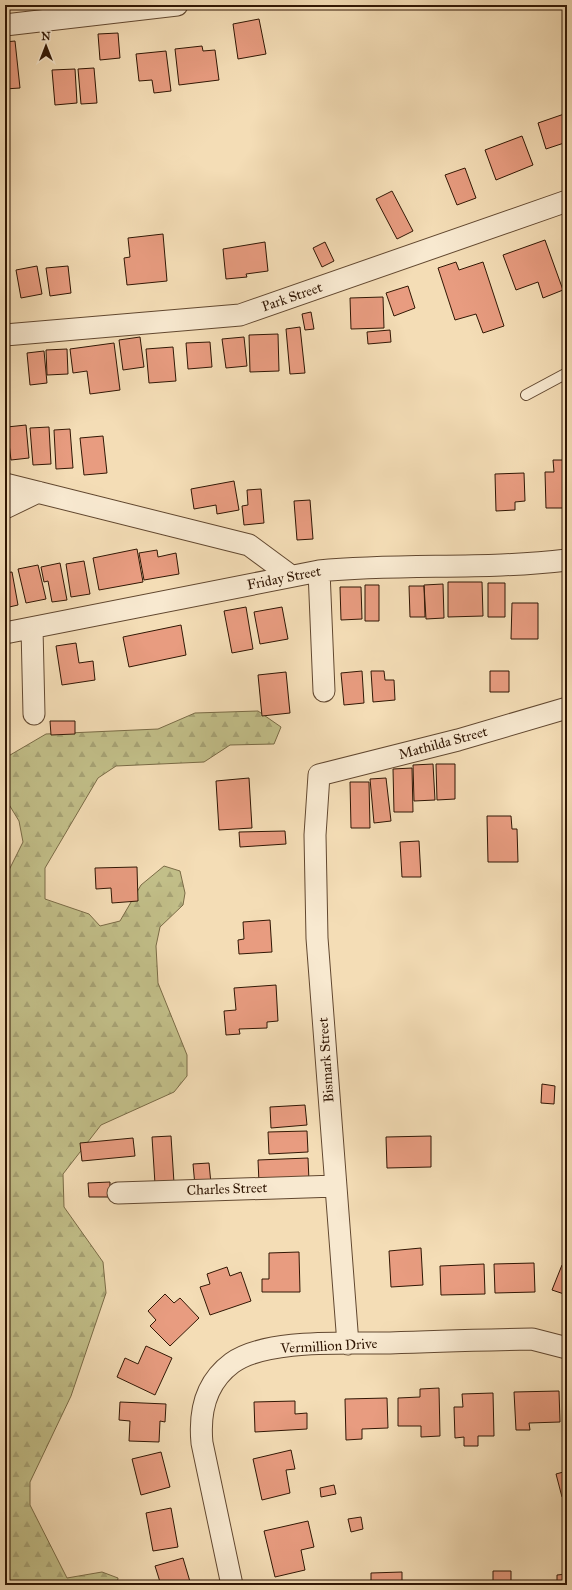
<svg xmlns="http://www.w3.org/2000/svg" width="572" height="1590" font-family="'IM FELL Great Primer',serif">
<defs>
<pattern id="forest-firs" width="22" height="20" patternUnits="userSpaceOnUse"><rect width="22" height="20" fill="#c2bf89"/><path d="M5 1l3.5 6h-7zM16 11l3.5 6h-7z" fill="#a7a375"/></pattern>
</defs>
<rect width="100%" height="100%" fill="#f4ddb6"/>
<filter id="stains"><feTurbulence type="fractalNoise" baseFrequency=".005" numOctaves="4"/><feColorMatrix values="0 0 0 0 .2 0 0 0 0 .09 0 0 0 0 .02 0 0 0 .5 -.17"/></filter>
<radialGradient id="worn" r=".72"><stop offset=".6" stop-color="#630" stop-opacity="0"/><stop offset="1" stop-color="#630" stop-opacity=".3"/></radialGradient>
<path fill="url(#forest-firs)" stroke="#7a6b46" d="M258,711L281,727L274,744L230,745L204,762L116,766L98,778L45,868V899L89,914L100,926L120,921L141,885L164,866L180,871L185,893L183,905L160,927L156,946L158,983L187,1055V1076L174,1092L101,1125L63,1174L64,1207L103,1262L106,1293L71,1396L30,1482V1505L67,1578L102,1572L118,1578L117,1585H5V878L23,842L19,821L5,798V758L46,734L158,729L195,713Z"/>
<path fill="#e89c80" stroke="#311704" d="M259,19L266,54L238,59L233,24Z
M118,33L120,58L100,60L98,34Z
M15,41L20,88L5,89V42Z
M202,46L203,51L215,50L219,80L179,85L175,49Z
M166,51L171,91L154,93L152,80L139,81L136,54Z
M94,68L97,103L81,104L78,69Z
M75,69L77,103L55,105L52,70Z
M567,113V142L546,149L538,123Z
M522,136L533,165L496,180L485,150Z
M465,168L476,198L457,205L445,175Z
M392,191L413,231L397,239L376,199Z
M163,234L167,281L127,285L124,258L130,257L128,238Z
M545,240L563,290L543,298L538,282L516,290L503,255Z
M265,242L268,271L246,274L247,277L226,279L223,249Z
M325,242L334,261L322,267L313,248Z
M456,262L459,270L483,262L504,326L483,333L476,314L455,320L438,268Z
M37,266L42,294L21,298L16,270Z
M68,266L71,293L50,296L46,268Z
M408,286L415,308L394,316L386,293Z
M383,297L384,328L351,329L350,298Z
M311,312L314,329L305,330L302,314Z
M300,327L305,373L290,374L286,329Z
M390,330L391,342L368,344L367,332Z
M278,334L279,371L250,372L249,335Z
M140,337L144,367L123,370L119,340Z
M244,337L247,366L226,368L222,339Z
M210,342L212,367L188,369L186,343Z
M114,343L120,390L90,394L87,371L73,373L70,349Z
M173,347L176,381L149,383L146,349Z
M67,349L68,374L47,375L46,350Z
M44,351L47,383L30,385L27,353Z
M26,425L29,458L11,460L7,427Z
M49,427L51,464L33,465L30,428Z
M70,429L73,468L56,469L54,430Z
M103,436L107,473L84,475L80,438Z
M553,460H567V508H546L545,472H554Z
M524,473L525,501L515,502V510L496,511L495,474Z
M234,481L239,510L217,514L216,505L194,509L191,489Z
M261,489L264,523L244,525L242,506L248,505L247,490Z
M310,500L313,539L297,540L294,501Z
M137,549L143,582L99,590L93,558Z
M157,550L158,557L176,553L179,574L144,580L139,553Z
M84,561L90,594L71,597L66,564Z
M60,563L67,600L52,602L48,581L44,582L41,567Z
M38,565L46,599L26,603L18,569Z
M12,572L18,605L5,608V573Z
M448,582H482L483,616L448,617Z
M488,583H505V617H488Z
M443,584L444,618L426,619L424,585Z
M365,585H379V621H365Z
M409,586H424L425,617H410Z
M340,587H361L362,619L341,620Z
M512,603H538V639H511Z
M246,607L253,649L232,653L224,611Z
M282,607L288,639L260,644L254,612Z
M181,625L186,655L129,667L123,637Z
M76,643L79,663L93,661L95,680L62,685L56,646Z
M362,671L364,703L344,705L341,673Z
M371,671H384L385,680H394L395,700L373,702Z
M490,671H509V692H490Z
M286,672L290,713L262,716L258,675Z
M50,721H75V734L51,735Z
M433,764L435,800L414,801L413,765Z
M436,764H455V799L437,800Z
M412,768L413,812H394L393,769Z
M249,778L252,828L219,830L216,781Z
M386,778L391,821L374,823L370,779Z
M350,782H369L370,828H351Z
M487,816H511L512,829H517L518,862H488Z
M285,831L286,844L240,847L239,832Z
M419,841L421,877H402L400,842Z
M137,867L138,901L112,903L111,888L96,889L95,868Z
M270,920L272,952L239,954L238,940L244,939L243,922Z
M276,985L278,1021L267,1022V1028L239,1029L240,1034L226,1035L224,1011L236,1010L234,988Z
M542,1084L555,1086L554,1104L541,1103Z
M305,1105L307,1125L271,1128L270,1107Z
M307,1131L308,1152L269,1154L268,1132Z
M171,1136L174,1183L155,1184L152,1137Z
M431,1136V1167L387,1168L386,1137Z
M133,1138L135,1156L82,1161L80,1143Z
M308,1158L309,1181L259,1183L258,1160Z
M209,1163L211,1184L195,1186L193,1164Z
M110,1182V1197H89L88,1183Z
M421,1248L423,1285L391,1287L389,1251Z
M299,1252L300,1292H262V1279H269V1253Z
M534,1263L535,1292L495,1293L494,1264Z
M484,1264L485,1294L441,1295L440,1266Z
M562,1265L567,1267V1295L552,1290Z
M227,1267L230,1276L241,1272L251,1301L210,1315L200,1287L210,1284L207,1274Z
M165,1294L174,1303L180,1298L199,1318L170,1346L150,1326L156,1320L148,1311Z
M146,1346L172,1358L155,1395L117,1377L125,1358L138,1364Z
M439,1388L440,1436L421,1437V1426H398V1398L420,1397V1389Z
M559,1391L560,1422L529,1423L530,1430H516L514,1392Z
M493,1393L494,1436H478V1446H464V1437L455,1438L454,1407H463L462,1394Z
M387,1398L388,1428L362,1429V1439L346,1440L345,1399Z
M295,1401V1414L307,1413V1429L255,1432L254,1402Z
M120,1402L166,1404L165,1422L160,1421L159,1442L129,1441L130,1421L119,1420Z
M291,1450L295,1469L286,1470L290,1493L262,1500L253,1459Z
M161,1452L170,1487L141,1495L132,1459Z
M567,1471V1496L562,1497L556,1474Z
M334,1485L336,1494L321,1497L320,1488Z
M171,1508L178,1547L153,1551L146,1513Z
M361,1517L363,1529L351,1532L348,1519Z
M308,1521L314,1547L301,1550L305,1570L275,1577L264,1531Z
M183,1558L191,1585H161L155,1566Z
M493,1571H511V1581H519V1585H478V1583H493Z
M402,1572V1584L416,1585H371V1573Z
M567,1574V1585H531L557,1583V1575Z"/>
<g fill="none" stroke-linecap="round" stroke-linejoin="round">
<g stroke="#624830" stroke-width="12">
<path id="service" d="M526,395L567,373"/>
</g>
<g stroke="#624830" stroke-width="23">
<path id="minor" d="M5,25L177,5
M5,335L240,315L567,201
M5,484L249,545L291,576
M5,508L38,492
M319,571L324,691
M32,628L34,714
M5,633L319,571C402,563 485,570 567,560
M118,1193L336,1186
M348,1344L317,938L315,835L319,775L458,740L567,708
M232,1585L202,1443C199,1412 205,1383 232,1363C267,1338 347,1344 390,1343C437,1341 484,1340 532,1339L567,1348"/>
</g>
<use href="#service" stroke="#f8e9d0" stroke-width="10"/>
<use href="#minor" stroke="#f8e9d0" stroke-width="21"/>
</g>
<g text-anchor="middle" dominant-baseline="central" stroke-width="4" stroke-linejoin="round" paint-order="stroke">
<g font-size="14" fill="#311704" stroke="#f8e9d0">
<text transform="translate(292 297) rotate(-19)">Park Street</text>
<text transform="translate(284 578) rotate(-11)">Friday Street</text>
<text transform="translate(443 743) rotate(-15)">Mathilda Street</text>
<text transform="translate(326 1060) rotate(-94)">Bismark Street</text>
<text transform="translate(227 1189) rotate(-2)">Charles Street</text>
<text transform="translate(329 1346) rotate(-3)">Vermillion Drive</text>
</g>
</g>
<rect width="572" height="1590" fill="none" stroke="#f4ddb6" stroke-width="20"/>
<rect x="6" y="6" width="560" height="1578" fill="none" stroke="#311704" stroke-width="2"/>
<rect x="10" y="10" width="552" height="1570" fill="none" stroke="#311704"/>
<g transform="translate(46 46)" stroke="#f8e9d0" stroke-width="3" paint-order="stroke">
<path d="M0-3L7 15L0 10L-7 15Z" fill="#311704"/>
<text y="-6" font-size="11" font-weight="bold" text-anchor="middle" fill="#311704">N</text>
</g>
<rect width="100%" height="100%" filter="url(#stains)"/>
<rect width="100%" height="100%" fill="url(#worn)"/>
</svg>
